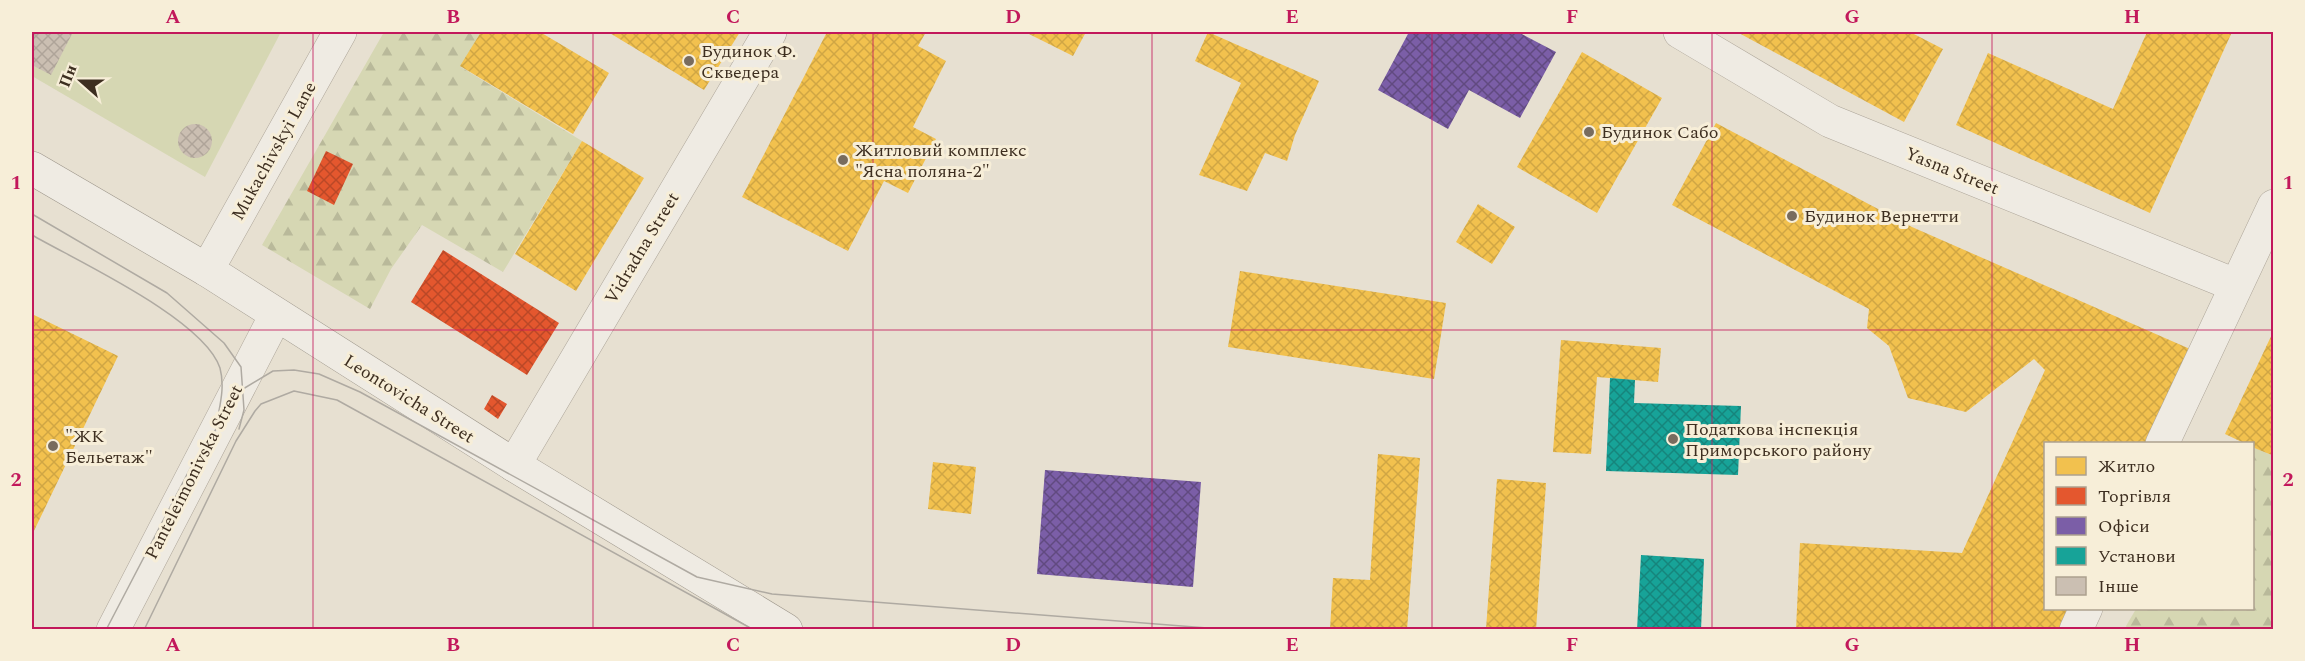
<svg xmlns="http://www.w3.org/2000/svg" width="2305" height="661" font-family="Spectral,serif">
<defs>
<pattern id="forest-firs" width="22" height="20" patternUnits="userSpaceOnUse" patternTransform="scale(1.5)"><rect width="22" height="20" fill="#d6d7b3"/><path d="M5 1l3.5 6h-7zM16 11l3.5 6h-7z" fill="#b9b99a"/></pattern>
<pattern id="homes-cross-hatch" width="8" height="8" patternUnits="userSpaceOnUse" patternTransform="scale(1.5)"><rect width="8" height="8" fill="#f2c14e"/><path d="M0 0l8 8M0 8l8-8" fill="none" stroke="#d0a644"/></pattern>
<pattern id="shops-cross-hatch" width="8" height="8" patternUnits="userSpaceOnUse" patternTransform="scale(1.5)"><rect width="8" height="8" fill="#e4572e"/><path d="M0 0l8 8M0 8l8-8" fill="none" stroke="#ba4827"/></pattern>
<pattern id="offices-cross-hatch" width="8" height="8" patternUnits="userSpaceOnUse" patternTransform="scale(1.5)"><rect width="8" height="8" fill="#7b5ea7"/><path d="M0 0l8 8M0 8l8-8" fill="none" stroke="#614a80"/></pattern>
<pattern id="public-cross-hatch" width="8" height="8" patternUnits="userSpaceOnUse" patternTransform="scale(1.5)"><rect width="8" height="8" fill="#17a398"/><path d="M0 0l8 8M0 8l8-8" fill="none" stroke="#16857c"/></pattern>
<pattern id="building-cross-hatch" width="8" height="8" patternUnits="userSpaceOnUse" patternTransform="scale(1.5)"><rect width="8" height="8" fill="#cbbfb2"/><path d="M0 0l8 8M0 8l8-8" fill="none" stroke="#afa499"/></pattern>
</defs>
<rect width="100%" height="100%" fill="#e7e0d1"/>
<path fill="url(#forest-firs)" d="M384,32H481L461,67L582,141L503,272L422,225L391,269L370,309L262,245Z
M2253,447L2273,456V629L2128,630L2126,626L2136,609L2252,608Z"/>
<path fill="#d6d7b3" d="M40,32H281L205,177L32,76V48Z"/>
<path fill="url(#homes-cross-hatch)" d="M481,32H540L609,73L573,134L460,66Z
M608,32H740L704,90Z
M827,32H926L918,46L946,61L913,127L936,139L908,193L884,181L848,251L742,197Z
M1025,32H1086L1073,56Z
M1208,32L1319,81L1295,135L1287,161L1265,153L1247,191L1199,175L1241,83L1195,61Z
M1737,32H1910L1943,49L1904,122Z
M2147,32H2232L2150,213L1956,125L1988,53L2113,109Z
M1582,52L1662,98L1597,213L1517,167Z
M1716,123L1912,227L2190,349L2150,444H2046V608H2079L2070,630H1796L1800,543L1962,553L2045,370L2034,359L1966,412L1908,398L1889,346L1867,328L1869,309L1672,205Z
M582,141L644,178L576,291L515,254Z
M1478,204L1515,227L1492,264L1456,242Z
M1240,271L1446,303L1434,379L1228,347Z
M32,314L118,356L32,535Z
M2274,330V456L2252,447V444H2246L2225,434Z
M1561,340L1661,348L1658,382L1597,377L1591,454L1553,452Z
M1378,454L1420,458L1407,630H1330L1333,578L1370,580Z
M933,462L976,467L971,514L928,509Z
M1497,479L1546,483L1536,630L1486,629Z"/>
<path fill="url(#shops-cross-hatch)" d="M326,151L353,164L334,205L307,191Z
M443,250L559,323L527,375L411,302Z
M492,395L507,404L498,419L484,409Z"/>
<path fill="url(#offices-cross-hatch)" d="M1409,32H1518L1556,52L1520,118L1469,90L1448,129L1378,90Z
M1045,470L1201,482L1193,587L1037,574Z"/>
<path fill="url(#public-cross-hatch)" d="M1610,378L1635,380L1634,403L1741,406L1738,475L1606,471Z
M1641,555L1704,559L1701,630H1637Z"/>
<path fill="url(#building-cross-hatch)" d="M32,32H73L51,75L32,65Z
M178 141a17 17 0 1 1 34 0a17 17 0 1 1-34 0Z"/>
<g fill="none" stroke-linecap="round" stroke-linejoin="round">
<g stroke="#ada599" stroke-width="34">
<path id="minor" d="M1680,32L1830,121L2235,285
M207,270L340,32
M2162,444L2274,206
M514,465L770,32
M2076,630L2086,608"/>
</g>
<g stroke="#ada599" stroke-width="34">
<path id="tertiary" d="M113,630L276,315"/>
</g>
<g stroke="#9c958a" stroke-width="34">
<path id="secondary" d="M32,168L207,270L514,465L786,630"/>
</g>
<use href="#minor" stroke="#efebe3" stroke-width="33"/>
<use href="#tertiary" stroke="#efebe3" stroke-width="33"/>
<use href="#secondary" stroke="#efebe3" stroke-width="33"/>
<path stroke="#afaaa2" stroke-width="1.5" d="M32,214L167,293L224,343L241,367L244,410L239,429
M32,235C77,261 204,319 220,368C225,387 220,404 217,422
M106,630L192,465L243,389L273,371L294,370L319,374L360,392L697,577L772,594L1233,630
M144,630L236,441L255,411L261,404L294,391L337,400L754,630"/>
</g>
<path fill="none" stroke="#c2185b" stroke-width="1.5" stroke-opacity="0.55" d="M313,32V630M593,32V630M873,32V630M1152,32V630M1432,32V630M1712,32V630M1992,32V630M32,330H2274"/>
<g fill="#786c5e" stroke="#f7eed8" stroke-width="2">
<circle cx="689" cy="61" r="6"/>
<circle cx="1589" cy="132" r="6"/>
<circle cx="843" cy="160" r="6"/>
<circle cx="1792" cy="216" r="6"/>
<circle cx="1673" cy="439" r="6"/>
<circle cx="53" cy="446" r="6"/>
</g>
<g text-anchor="middle" dominant-baseline="central" stroke-width="6" stroke-linejoin="round" paint-order="stroke">
<g font-size="18" fill="#3d2e20" stroke="#f7eed8" text-anchor="start">
<text x="701" y="51">Будинок Ф.<tspan x="701" dy="21">Скведера</tspan></text>
<text x="1601" y="132">Будинок Сабо</text>
<text x="855" y="150">Житловий комплекс<tspan x="855" dy="21">"Ясна поляна-2"</tspan></text>
<text x="1804" y="216">Будинок Вернетти</text>
<text x="1685" y="429">Податкова інспекція<tspan x="1685" dy="21">Приморського району</tspan></text>
<text x="65" y="436">"ЖК<tspan x="65" dy="21">Бельетаж"</tspan></text>
</g>
<g font-size="18" fill="#3d2e20" stroke="#f7eed8">
<text transform="translate(274 151) rotate(-61)">Mukachivskyi Lane</text>
<text transform="translate(1952 171) rotate(22)">Yasna Street</text>
<text transform="translate(642 248) rotate(-59)">Vidradna Street</text>
<text transform="translate(409 399) rotate(32)">Leontovicha Street</text>
<text transform="translate(194 472) rotate(-63)">Panteleimonivska Street</text>
</g>
</g>
<rect width="2305" height="661" fill="none" stroke="#f7eed8" stroke-width="66"/>
<rect x="2044" y="442" width="210" height="168" fill="#f7eed8" stroke="#ada18e" stroke-width="1.5"/>
<rect x="2056" y="457" width="30" height="18" fill="#f2c14e" stroke="#ada18e" stroke-width="1.5"/>
<text x="2098" y="472" font-size="18" fill="#3d2e20">Житло</text>
<rect x="2056" y="487" width="30" height="18" fill="#e4572e" stroke="#ada18e" stroke-width="1.5"/>
<text x="2098" y="502" font-size="18" fill="#3d2e20">Торгівля</text>
<rect x="2056" y="517" width="30" height="18" fill="#7b5ea7" stroke="#ada18e" stroke-width="1.5"/>
<text x="2098" y="532" font-size="18" fill="#3d2e20">Офіси</text>
<rect x="2056" y="547" width="30" height="18" fill="#17a398" stroke="#ada18e" stroke-width="1.5"/>
<text x="2098" y="562" font-size="18" fill="#3d2e20">Установи</text>
<rect x="2056" y="577" width="30" height="18" fill="#cbbfb2" stroke="#ada18e" stroke-width="1.5"/>
<text x="2098" y="592" font-size="18" fill="#3d2e20">Інше</text>
<g transform="translate(81 81) rotate(291)" stroke="#f7eed8" stroke-width="4.5" paint-order="stroke">
<path d="M0-4.5L10 22L0 15L-10 22Z" fill="#3d2e20"/>
<text y="-9" font-size="16" font-weight="bold" text-anchor="middle" fill="#3d2e20">Пн</text>
</g>
<rect x="33" y="33" width="2239" height="595" fill="none" stroke="#c2185b" stroke-width="2"/>
<g font-size="20" text-anchor="middle" font-weight="bold" fill="#c2185b">
<text x="173" y="23">A</text>
<text x="453" y="23">B</text>
<text x="733" y="23">C</text>
<text x="1013" y="23">D</text>
<text x="1292" y="23">E</text>
<text x="1572" y="23">F</text>
<text x="1852" y="23">G</text>
<text x="2132" y="23">H</text>
<text x="16" y="189">1</text>
<text x="2288" y="189">1</text>
<text x="16" y="486">2</text>
<text x="2288" y="486">2</text>
<text x="173" y="651">A</text>
<text x="453" y="651">B</text>
<text x="733" y="651">C</text>
<text x="1013" y="651">D</text>
<text x="1292" y="651">E</text>
<text x="1572" y="651">F</text>
<text x="1852" y="651">G</text>
<text x="2132" y="651">H</text>
</g>
</svg>
